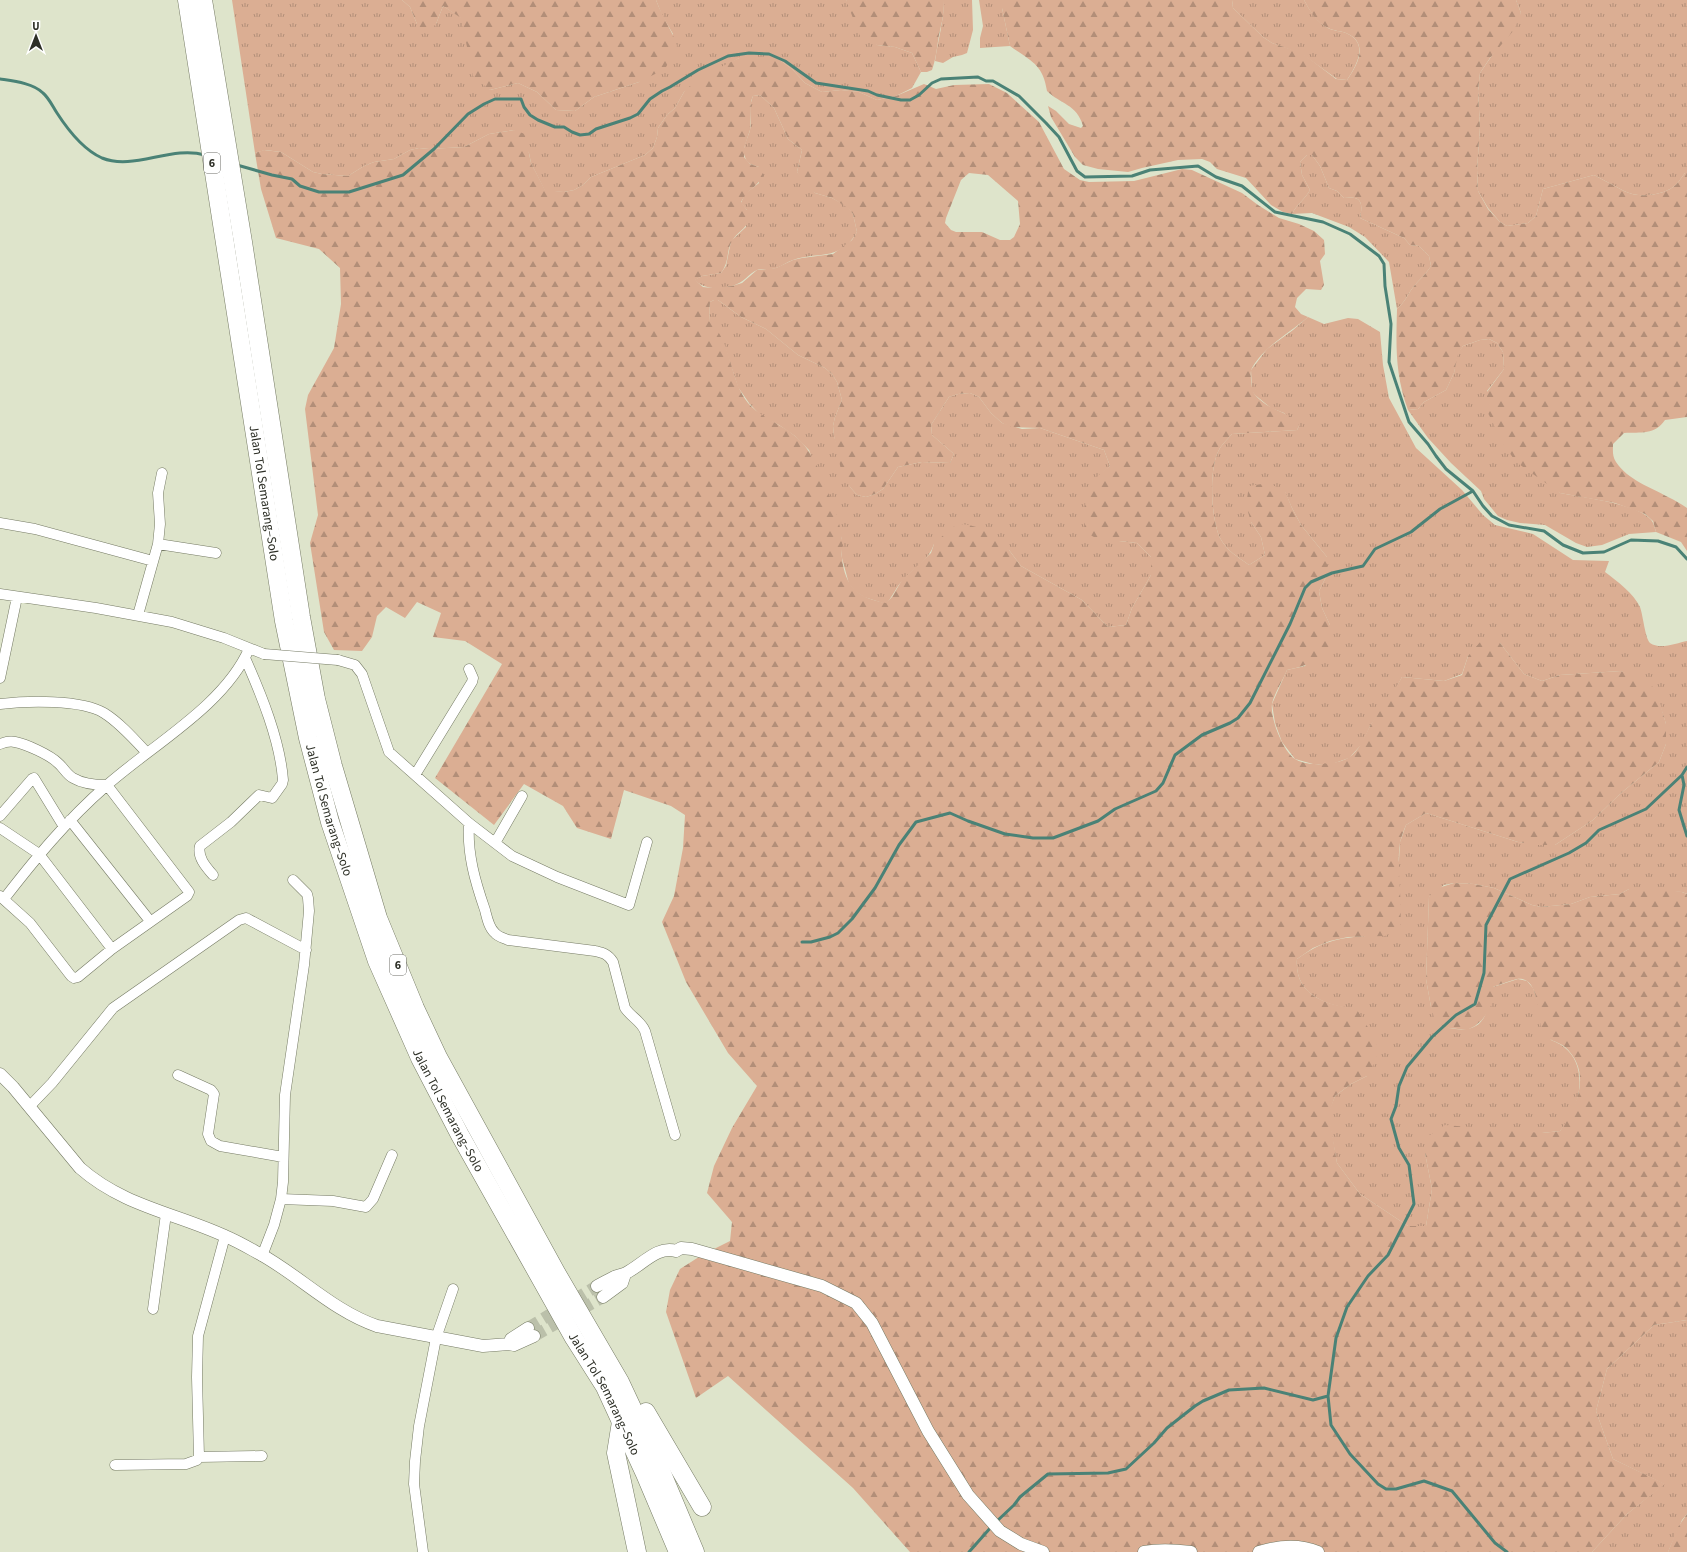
<svg xmlns="http://www.w3.org/2000/svg" width="1687" height="1552" font-family="'Source Sans 3',sans-serif">
<defs>
<pattern id="grass-tufts" width="24" height="20" patternUnits="userSpaceOnUse"><rect width="24" height="20" fill="#dbae93"/><path d="M3 7l-1-3M5 7V3M7 7l1-3M15 17l-1-3M17 17v-4M19 17l1-3" fill="none" stroke="#b28e78"/></pattern>
<pattern id="forest-firs" width="22" height="20" patternUnits="userSpaceOnUse"><rect width="22" height="20" fill="#dbae93"/><path d="M5 1l3.5 6h-7zM16 11l3.5 6h-7z" fill="#b28e78"/></pattern>
</defs>
<rect width="100%" height="100%" fill="#dee4cb"/>
<path fill="url(#grass-tufts)" d="M232,0H402L410,7L417,24H436L443,6L462,18L467,41L490,90L518,83L537,92L556,110L575,111L594,97L639,82L673,34L662,15L656,0H846L877,45L895,47L912,53L921,72L912,88L896,96L877,100L859,92L841,90L822,92L805,83L792,69L777,58H739L684,92L675,108L667,115L658,128L657,137L653,148L645,155L591,177L583,185L574,190L564,192L545,191L531,163L529,153L514,130L489,134L464,147L429,149L419,148L410,150L394,159L374,162L364,166L348,176L322,174L313,172L281,152L265,150L255,153Z
M944,0H972L973,30L967,53L962,55L953,57L943,63L935,61C938,40 944,20 944,0Z
M979,0H1002V8L1010,46L980,48V38L983,26Z
M1232,0H1304C1310,11 1317,22 1328,28C1333,31 1341,31 1346,33C1370,43 1356,66 1347,80L1337,79L1302,54L1272,43L1263,37L1233,8Z
M1516,0H1687V173H1685C1681,178 1678,184 1673,187C1661,196 1637,198 1624,191C1614,186 1604,180 1594,175L1543,189L1536,216L1528,223L1507,226L1500,222L1488,208L1478,191L1477,170L1480,127L1478,91L1480,73L1521,13Z
M760,95L774,108L788,139L802,150L797,172L815,193L832,198L848,207L853,214L857,232C840,262 818,251 793,260C787,262 782,266 776,268C770,270 763,268 757,270C748,274 744,283 732,286C717,289 706,290 694,280L702,276L721,273L726,266L731,241L746,227L747,210L741,203L745,194L759,183V167C753,165 747,164 745,157C741,149 748,138 750,130C752,119 748,107 753,96Z
M1307,155H1312L1320,166L1329,188L1337,191L1344,198C1362,195 1363,203 1360,218L1404,238L1410,245L1419,246L1429,256L1431,266C1426,274 1420,279 1414,286C1407,295 1406,301 1397,309L1389,262L1365,237L1349,227L1312,213L1292,214C1297,204 1305,199 1310,190L1302,175L1300,162Z
M714,300H718L741,317L766,329L798,355L825,368L832,374L837,382L842,400L835,417L833,426L834,436L850,487L857,495L866,497L875,494L883,489L898,467L922,462L950,463L954,454L932,435L931,425L949,397L958,394L970,393L979,397L991,413L1002,423L1022,429L1040,428L1104,450L1110,466L1096,479L1101,541H1119L1137,543L1151,557V575L1132,608L1126,625L1108,627L1082,600L1021,566L1009,550L934,544C929,560 914,568 903,580C896,587 893,596 886,604L864,597L855,591L849,584L842,558V539L809,450L795,436L779,425L762,417L749,403L738,387L726,350L709,322L710,302Z
M1308,317L1324,324L1348,318L1358,319L1380,332L1383,365L1389,398L1395,409L1416,448L1462,490L1483,515L1495,525L1533,534L1573,560L1609,561L1605,572C1617,581 1634,594 1640,607C1643,615 1645,638 1650,643C1660,650 1677,643 1687,641V894L1682,892L1629,889L1620,894L1590,897L1571,904L1541,907L1532,905L1494,888L1474,884L1454,883L1444,885L1429,897L1426,979L1431,1007L1449,1028C1484,1035 1487,1015 1493,987L1518,979L1527,981L1533,988L1551,1040C1555,1042 1561,1044 1564,1047C1585,1063 1582,1095 1571,1115C1568,1121 1564,1126 1560,1131L1542,1133H1524L1425,1153L1432,1189L1426,1226H1408L1360,1194L1337,1163L1328,1114L1335,1096L1351,1084L1367,1076L1356,1009C1327,1006 1294,995 1297,959C1321,942 1336,938 1366,936L1399,860L1400,842L1406,825L1426,813L1518,842L1555,845L1593,820L1621,793L1659,762L1666,744V724L1655,689L1621,671L1560,675L1542,681L1524,674L1500,643L1468,656L1462,674L1444,681L1402,677L1393,694L1370,726L1362,744L1349,758L1332,764H1313L1295,759L1282,742L1275,723L1272,704L1287,670L1305,666L1330,625L1322,608L1319,591L1327,575V557L1301,525L1292,508L1285,492L1251,522L1261,537L1265,555L1249,565C1238,557 1227,551 1220,538C1211,519 1208,467 1220,448C1223,443 1228,439 1232,434L1297,430L1299,426L1284,413L1271,408L1255,395L1252,391L1251,370L1267,349L1293,330Z
M1489,339L1497,343L1503,352L1504,369L1487,391L1560,493C1581,497 1640,504 1652,521C1654,524 1655,529 1656,532L1629,534L1602,545L1587,547L1576,543L1545,525L1520,523L1507,520L1498,516L1484,499L1481,491L1451,463L1428,438L1408,410L1418,409L1424,402L1446,390L1454,373L1457,354L1463,346L1480,340Z
M1687,1320V1514L1682,1520L1668,1552H1592L1627,1514L1664,1484L1613,1459L1596,1411L1607,1369L1654,1325Z"/>
<path fill="url(#forest-firs)" fill-rule="evenodd" d="M402,0H656C662,16 672,30 677,46L665,69L639,82L594,97L575,111L556,110L537,92L518,83L490,90L473,76L461,18L443,6L436,24L426,34L417,24L410,7Z
M846,0H944C944,14 942,22 939,35C937,47 936,59 932,70L927,72H921L912,53L895,47L877,45L860,36Z
M1002,0H1232L1233,8L1263,37L1272,43L1302,53L1336,79L1347,80C1357,66 1370,43 1346,33C1341,31 1334,31 1328,28C1316,22 1310,11 1304,0H1516L1521,13L1514,30L1490,58L1480,73L1478,91L1480,127L1477,170L1478,191L1488,209L1500,222L1507,226L1528,223L1536,216L1543,189L1594,175C1604,180 1614,186 1624,191C1637,198 1661,196 1673,187C1678,184 1681,178 1685,173H1687V417L1665,420C1655,435 1641,432 1624,433L1613,444C1613,450 1612,456 1616,462C1628,480 1650,487 1668,497C1675,500 1681,504 1687,508V551L1681,542L1656,532L1653,521L1645,514L1615,503L1560,493L1516,462L1504,445L1487,411V392L1504,369L1503,352L1497,343L1489,339L1480,340L1463,346L1458,354L1454,373L1446,390L1424,402L1418,409L1408,410C1395,374 1396,347 1397,309C1406,301 1407,295 1414,286C1420,279 1426,274 1431,266L1429,256L1419,246L1410,245L1404,238L1360,218C1363,203 1362,195 1344,198L1337,191L1329,188L1320,166L1312,155H1307L1300,162L1302,175L1310,190C1305,199 1297,204 1292,214L1283,212L1271,205L1246,178L1217,169L1210,162L1202,159L1178,160L1142,168L1128,172L1098,169L1083,165L1075,157L1051,117L1048,106L1056,111L1069,124L1081,128L1083,126C1077,104 1060,104 1047,91C1043,64 1031,61 1010,46L1002,8Z
M758,57L777,58L792,69L805,83L822,92L841,90L859,92L877,100L896,96L924,84L936,89L954,85L989,84L1007,93L1039,122L1064,169L1080,180L1089,182L1134,181L1182,169L1192,170L1242,193L1258,205L1279,218L1299,224L1314,231L1324,240L1325,254L1320,261L1324,285L1321,290L1306,289L1297,298L1295,307L1301,314L1308,317C1290,333 1264,346 1252,368C1250,372 1251,376 1251,380C1252,389 1252,393 1259,399C1271,410 1286,412 1298,421L1299,426L1297,430L1232,434C1228,439 1223,443 1220,448C1208,467 1211,519 1220,538C1227,551 1238,557 1249,565L1265,555L1261,537L1251,522L1246,505L1249,486L1268,483L1285,491L1292,508L1301,525L1327,557V575L1319,591L1322,608L1330,625L1332,643C1318,662 1310,665 1287,670C1283,680 1274,694 1272,704C1270,718 1283,751 1295,759C1308,767 1335,765 1348,758C1360,751 1364,737 1370,726C1380,709 1393,694 1402,677L1444,681L1462,675L1468,656L1481,641L1500,643L1524,674L1542,681L1560,675L1621,671L1639,678L1656,689L1666,724V744L1659,762L1621,793L1593,820L1555,845H1536L1518,842L1426,813L1406,825C1404,830 1401,837 1400,843C1396,870 1403,899 1400,927L1385,936L1348,937L1330,941L1313,948L1297,959C1294,995 1327,1006 1356,1008L1377,1042L1376,1060L1367,1076L1351,1084L1335,1096L1329,1114L1337,1163L1360,1194L1408,1226H1426L1432,1189L1425,1153L1430,1135L1445,1125L1542,1133L1560,1131C1578,1106 1592,1072 1565,1047C1558,1041 1547,1041 1543,1032C1536,1018 1541,976 1517,979C1509,981 1501,984 1493,987L1496,996L1487,1013L1482,1020L1475,1026L1467,1030L1449,1028L1440,1024L1434,1017L1431,1007L1426,979L1429,897L1435,889L1454,883L1474,884L1494,888L1532,905L1541,907L1571,904L1590,897L1620,894L1629,889H1662L1682,892L1687,894V1320L1654,1325L1607,1369L1596,1411L1613,1459L1665,1484L1627,1514L1592,1552H910L853,1488L728,1376L696,1398L666,1312L670,1290L680,1269L702,1255L730,1241L732,1222L707,1193L714,1166L732,1128L757,1086L728,1053L686,982L662,922L674,896L683,848L685,815L671,806L624,790L611,839L577,828L563,806L524,784L494,825L435,778L502,664L465,641L433,637L441,613L417,602L405,618L386,607L377,616L372,637L362,651L334,650L324,632L310,543L318,515L305,409L308,395L334,348L341,304L340,268L319,249L276,238L261,189L255,153L264,150L281,152L313,172L322,174L348,176L364,166L374,162L394,159L410,150L419,148L429,149L464,147L489,134L514,130L525,134L531,163L545,190L564,192L574,190L583,185L591,177L645,155L653,148L657,137L658,128L667,115L675,108L684,92L690,86L707,74L739,58ZM760,95L774,108L788,139L802,150L797,172L807,188L815,193L832,198L848,208L853,214L857,232L852,240L833,254L802,258L793,260L776,268L757,270L742,283L732,286L712,288L703,287L695,280L702,276L721,273C730,261 726,250 732,241C737,232 745,230 750,219L747,210L741,202C747,190 757,187 764,175L759,167L750,164L744,157V148L750,130L751,101L753,96ZM969,173L988,175L1018,201L1020,224L1014,237L1010,240H1000L982,232H956L951,230L945,223L946,218L961,180ZM714,300H718L741,317L766,329L798,355L825,368L832,374L837,382L842,400L835,417L833,426L834,436L841,470L850,487L857,495L866,497L875,494L883,489L898,467L922,462L950,463L954,454L932,435L931,425L949,397L958,394L970,393L979,397L991,413L1002,423L1011,427L1040,428L1104,450L1110,466C1105,470 1099,474 1095,479C1084,495 1083,514 1085,532L1101,541H1119L1137,543L1151,557V575L1132,608L1126,625L1108,627L1082,600L1021,566L1009,550L995,536L987,530L969,525L960,524L951,528L934,544L931,553L902,580L892,597L886,603C858,598 845,587 842,558C841,552 843,546 842,540C841,529 837,514 833,504C823,481 815,452 795,436C780,423 761,418 748,403C731,381 732,352 717,330C715,327 712,325 709,321L710,302Z
M1687,1514V1552H1668L1678,1527Z"/>
<g fill="none" stroke-linecap="round" stroke-linejoin="round">
<path stroke="#4a8276" stroke-width="3" d="M0,79C13,81 33,83 43,93C49,98 53,107 57,113C68,130 84,150 102,158C134,171 171,145 205,155
M237,165L272,175L292,179L300,186L319,192H349L403,175L434,149L468,114L484,104L495,99H521L524,107L530,115L538,120L555,127H564L572,132L580,135L589,134L596,129L630,118L638,114L650,99L662,91L670,87L698,70L728,56L749,53L769,54L785,61L816,83L868,91L877,95L901,100H910L919,95L932,83L941,79L978,77L986,81H993L1019,96L1046,123L1059,137L1077,171L1085,177L1132,176L1150,170L1198,166L1216,177L1242,186L1275,212L1323,222L1350,234L1379,256L1384,264L1385,286L1391,324L1389,362L1409,422L1428,444L1436,456L1446,469L1473,491L1483,506L1492,516L1509,525L1544,531L1563,545L1583,553L1604,552L1631,540L1658,541L1676,547L1687,559
M1682,775L1684,785L1679,810L1687,836
M802,942H811L830,937L838,933L852,919L875,888L899,845L916,822L950,813L968,821L1005,834L1033,838H1053L1098,821L1115,809L1156,791L1163,783L1175,755L1202,735L1230,723L1238,718L1250,703L1290,624L1305,588L1311,582L1332,573L1363,566L1375,549L1411,532L1440,509L1473,491
M996,1522L1014,1505L1020,1497L1048,1474L1108,1473L1126,1469L1154,1443L1167,1428L1195,1406L1203,1401L1229,1390L1264,1388L1313,1400L1328,1396
M969,1552L992,1526
M1507,1552L1495,1543L1452,1491L1424,1481L1396,1489H1386L1378,1484L1350,1454L1331,1425L1328,1396L1336,1338L1347,1307L1368,1276L1388,1255L1414,1204L1409,1165L1399,1148L1391,1119L1396,1106L1399,1086L1407,1067L1432,1037L1456,1015L1475,1004L1484,973L1486,925L1510,879L1569,853L1586,843L1599,830L1646,809L1682,775L1687,767"/>
<path stroke="#bbc0aa" stroke-width="12" stroke-dasharray="12 6" stroke-linecap="butt" d="M528,1328L597,1286
M534,1336L603,1297"/>
<g stroke="#757a64" stroke-width="11">
<path id="minor" d="M0,523L35,529L153,561
M158,544L216,553
M0,594L96,608L172,622L224,638L264,654
M138,615L158,544L160,524L158,493L162,473
M338,660L355,665L362,674L389,752L469,823L512,856L557,877L629,905L647,842
M0,678L17,597
M0,704C26,701 81,699 104,713C120,723 134,739 147,753
M0,744C5,742 10,741 15,742C26,744 50,755 58,763C64,768 66,774 73,778C83,784 95,785 107,785L189,892L187,896L112,949L78,977L74,978L71,976L30,923L0,896
M415,775L472,682L473,678L469,669
M0,816L32,779L34,778L64,827
M70,820L150,921
M469,823C467,854 475,881 485,910C487,918 489,928 495,933C498,937 504,938 508,940L595,951C603,953 608,954 613,962L625,1008C631,1017 641,1021 645,1031L675,1135
M0,828L39,854L112,949
M495,843L522,796
M213,875C206,867 197,857 200,846L231,822L259,795L272,798L282,784L283,780C280,740 261,694 245,658
M4,899C35,859 67,820 106,786C152,745 224,706 249,649
M178,1075L211,1090L214,1094L208,1134L211,1141L220,1146L283,1157
M29,1107L52,1083L113,1008L239,920L246,918L306,950
M281,1199L333,1201L366,1207L373,1199L392,1155
M262,1256L274,1225L281,1199L283,1182L285,1095L304,965L309,911L308,898L307,894L293,880
M153,1309L166,1214
M199,1457L262,1456
M115,1465L186,1464L197,1460L199,1457L197,1377L198,1336L225,1236
M423,1552L414,1484L415,1461L419,1426L436,1338L453,1289"/>
</g>
<g stroke="#757a64" stroke-width="13">
<path id="tertiary" d="M0,1074L13,1087L80,1168C123,1206 175,1213 225,1236C237,1241 249,1248 260,1254C300,1276 333,1311 377,1326L483,1346L509,1344L514,1345L534,1336
M597,1286C603,1283 608,1280 614,1277C618,1275 623,1275 626,1273C642,1265 658,1245 676,1251L681,1248L692,1249L822,1286L856,1303L872,1323L928,1431L968,1495L1000,1531L1021,1544L1043,1552
M603,1297L622,1283L625,1274
M509,1344L511,1339L528,1328
M1144,1552C1160,1549 1175,1550 1191,1552
M1259,1552C1278,1546 1299,1544 1318,1552"/>
</g>
<g stroke="#757a64" stroke-width="19">
<g id="motorway">
<path id="s1" d="M187,0L284,621L308,738L330,822L377,961L420,1058L460,1135L574,1338L605,1387L645,1474L678,1552"/>
<path d="M203,0L243,242L301,617L316,699L333,766L378,918L415,1008L438,1057L557,1274L620,1382L656,1459L695,1552"/>
<path d="M646,1412L702,1507"/>
<path d="M621,1422L616,1453L637,1552"/>
</g>
</g>
<use href="#minor" stroke="#fff" stroke-width="10"/>
<use href="#tertiary" stroke="#fff" stroke-width="12"/>
<use href="#motorway" stroke="#fff" stroke-width="18"/>
<g stroke="#757a64" stroke-width="11" stroke-linecap="butt">
<path id="minor-bridge" d="M264,654L338,660"/>
</g>
<use href="#minor-bridge" stroke="#fff" stroke-width="10"/>
</g>
<g text-anchor="middle" dominant-baseline="central" stroke-width="4" stroke-linejoin="round" paint-order="stroke">
<g fill="#fff" stroke="#6c6d67" stroke-width="1">
<rect x="204" y="153" width="16" height="20" rx="3"/>
<rect x="390" y="955" width="16" height="20" rx="3"/>
</g>
<g font-size="12" font-weight="bold" fill="#2d2f26">
<text x="212" y="163">6</text>
<text x="398" y="965">6</text>
</g>
<g font-size="13" fill="#2d2f26" stroke="#fff">
<text stroke="none"><textPath href="#s1" startOffset="499">Jalan Tol Semarang–Solo</textPath></text>
<text stroke="none"><textPath href="#s1" startOffset="823">Jalan Tol Semarang–Solo</textPath></text>
<text stroke="none"><textPath href="#s1" startOffset="1147">Jalan Tol Semarang–Solo</textPath></text>
<text stroke="none"><textPath href="#s1" startOffset="1471">Jalan Tol Semarang–Solo</textPath></text>
</g>
</g>
<g transform="translate(36 36)" stroke="#ffffff" stroke-width="3" paint-order="stroke">
<path d="M0-3L7 15L0 10L-7 15Z" fill="#2d2f26"/>
<text y="-6" font-size="11" font-weight="bold" text-anchor="middle" fill="#2d2f26">U</text>
</g>
</svg>
